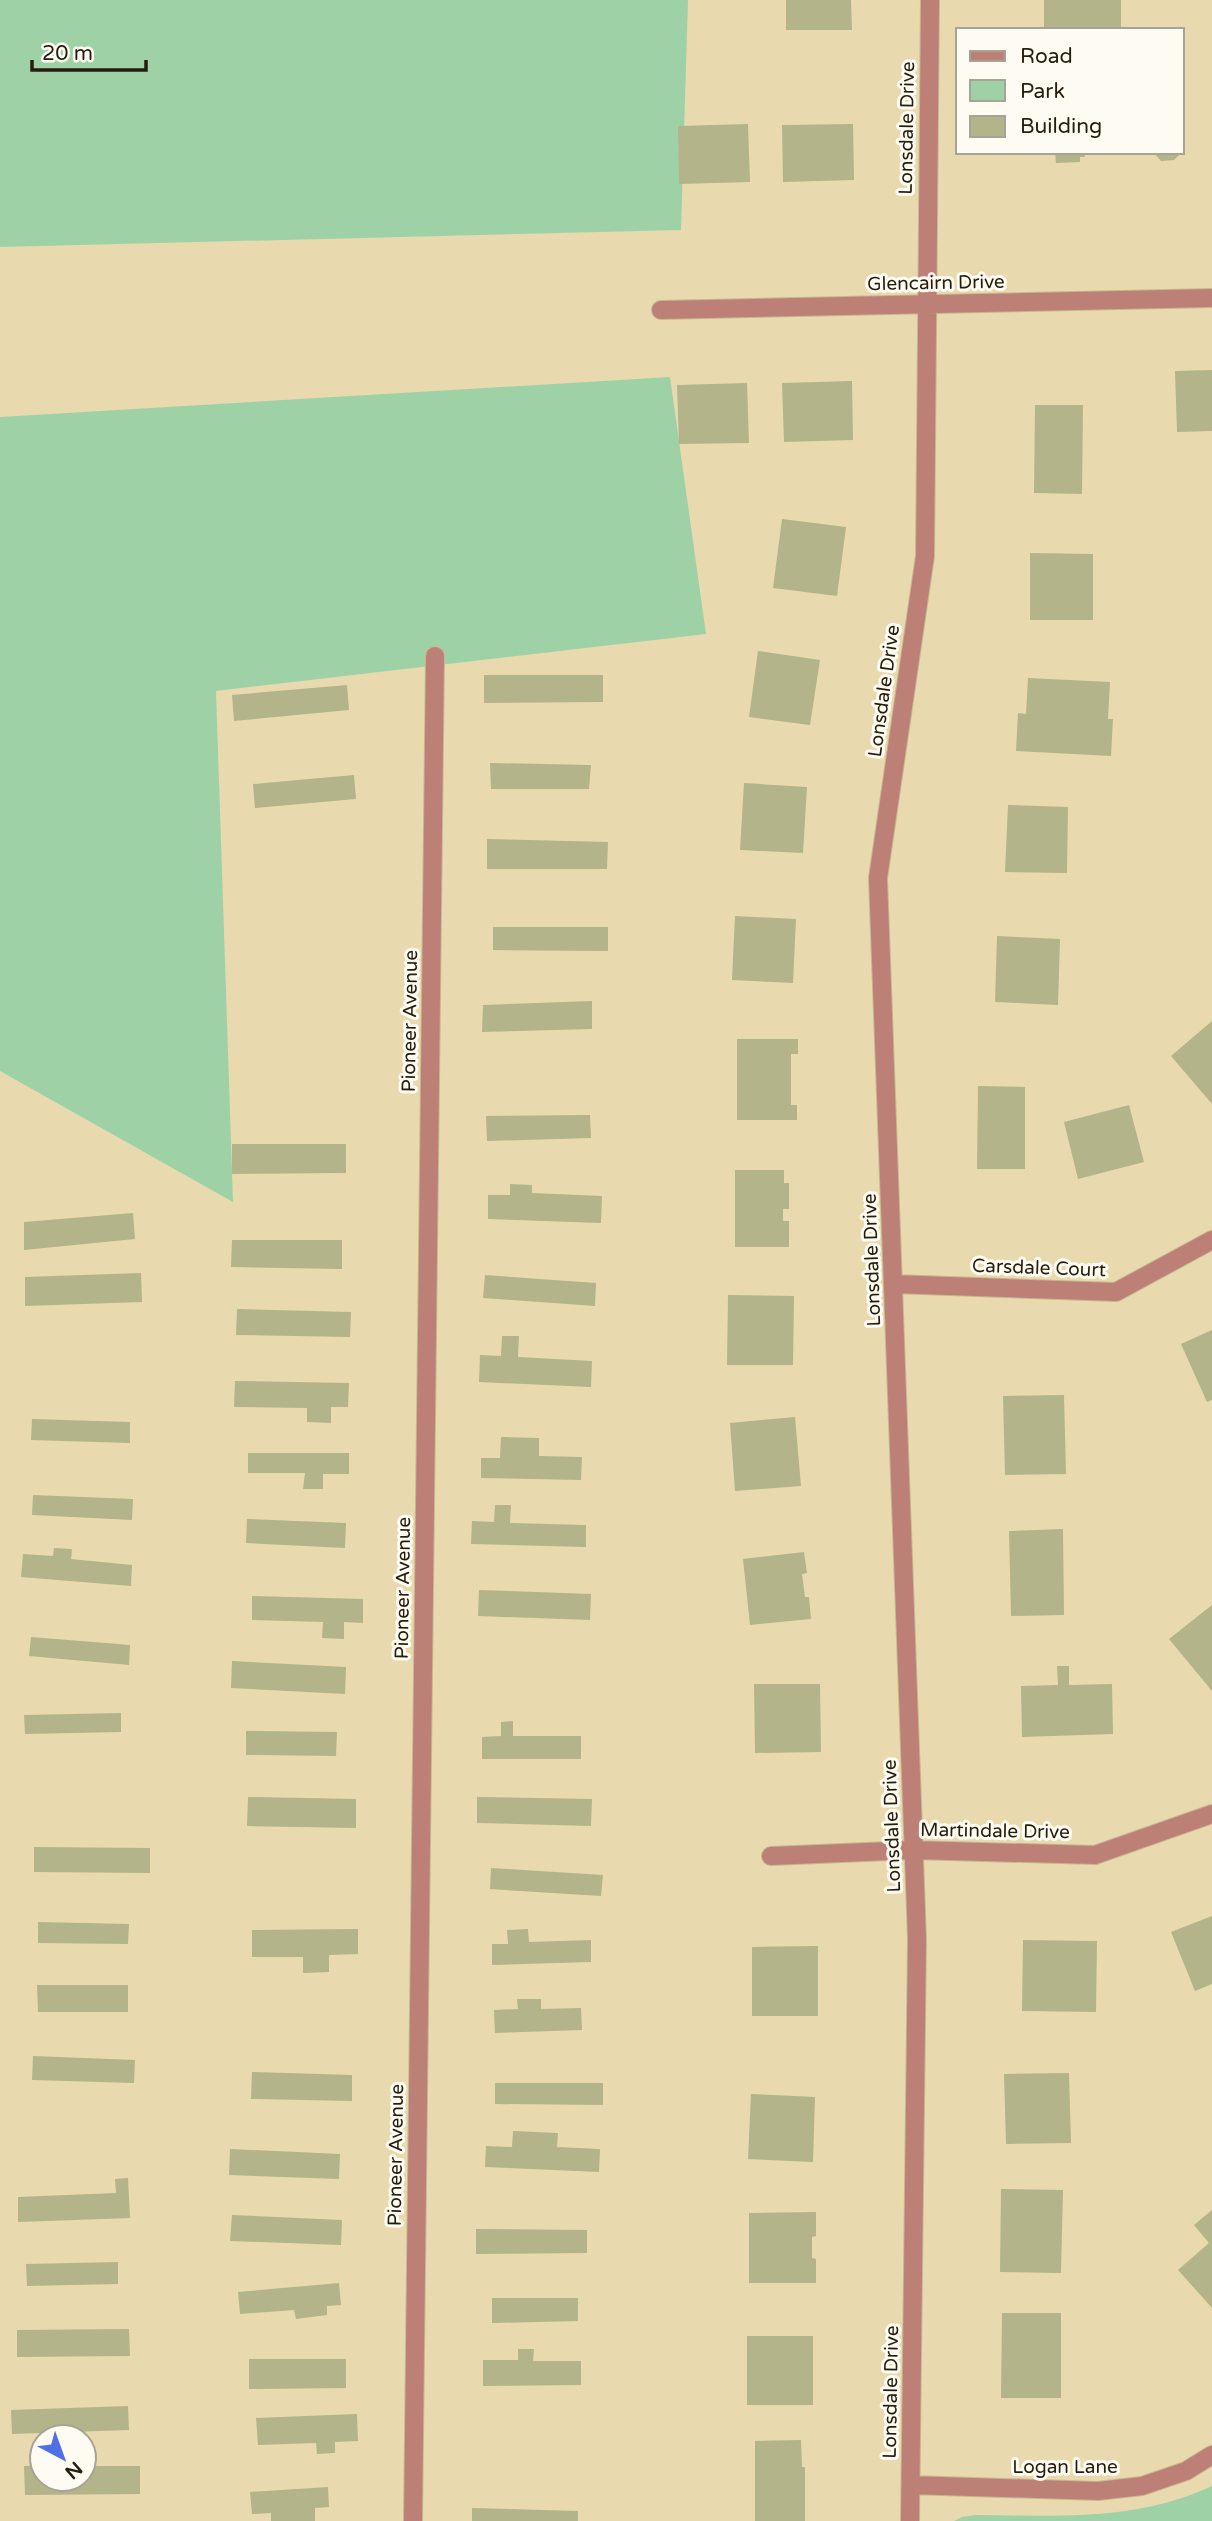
<svg xmlns="http://www.w3.org/2000/svg" width="1212" height="2521" font-family="'Varela Round',sans-serif">
<rect width="100%" height="100%" fill="#e9d9ae"/>
<path fill="#9fd1a7" d="M0,0H688L681,230L0,247Z
M670,377L706,634L216,691L233,1202L0,1071V417Z
M1212,2486V2521H954L962,2517L977,2515C1059,2516 1137,2521 1212,2486Z"/>
<path fill="#b3b489" d="M786,0H851L852,30H786Z
M1044,0H1121V30H1044Z
M748,124L750,182L679,184L678,126Z
M853,124L854,180L783,182L782,125Z
M1055,152H1084L1085,157H1080V162L1056,163Z
M1153,152H1182L1174,160L1161,161Z
M1212,370V431L1177,432L1175,371Z
M852,381L853,440L784,442L782,383Z
M747,383L749,443L679,444L677,385Z
M1035,405H1083L1082,494L1034,493Z
M782,519L846,527L837,596L773,588Z
M1030,553L1093,554V620H1030Z
M758,651L820,660L810,725L749,717Z
M484,675H603V702L484,703Z
M1028,678L1110,682L1108,719H1113L1111,756L1016,751L1018,713L1026,714Z
M347,685L349,710L234,721L232,695Z
M490,763L591,765L589,789H491Z
M354,775L356,799L255,808L253,784Z
M744,783L807,787L803,853L740,850Z
M1008,805L1068,807L1067,873L1005,872Z
M487,839L608,842L607,869H487Z
M735,916L796,919L793,983L732,980Z
M493,927H608V951L493,950Z
M997,936L1060,939L1058,1005L995,1002Z
M592,1001V1029L482,1032L483,1005Z
M1212,1021V1104L1171,1056Z
M737,1039H798V1054H791V1105H797V1120H737Z
M978,1086L1025,1087V1169H977Z
M1129,1105L1144,1162L1078,1179L1064,1122Z
M590,1115L591,1138L487,1141L486,1116Z
M232,1144H346V1173L232,1174Z
M735,1170H784V1183H789V1209H783V1221H789V1247H735Z
M510,1184L532,1185V1193L602,1196L601,1223L488,1219V1195H510Z
M133,1213L135,1239L24,1250V1222Z
M232,1240H342V1269L231,1267Z
M141,1273L142,1302L25,1306V1277Z
M485,1275L596,1283L595,1306L483,1298Z
M728,1295L794,1296L793,1365H727Z
M237,1309L351,1312L350,1337L236,1335Z
M1212,1330V1400L1207,1402L1181,1344Z
M502,1336H519L518,1357L592,1361L591,1387L479,1382L480,1355L501,1356Z
M235,1381L349,1383L348,1407H331V1423L307,1422V1408L234,1407Z
M1064,1395L1066,1474L1005,1475L1003,1396Z
M795,1417L801,1486L735,1491L730,1423Z
M32,1419L130,1422V1443L31,1440Z
M501,1437L539,1438V1456L582,1457L581,1480L481,1478V1458H500Z
M248,1453H349V1474H323V1489H303L305,1473H248Z
M33,1495L133,1499L132,1520L32,1515Z
M495,1505H511L510,1523L586,1525V1547L471,1544L472,1521L494,1522Z
M247,1519L346,1523L345,1548L246,1543Z
M1063,1529L1064,1615L1011,1616L1009,1531Z
M54,1548L72,1549L71,1559L132,1565L131,1586L21,1577L23,1554L53,1556Z
M804,1552L807,1573L802,1574L805,1597H809L811,1619L750,1625L743,1559Z
M479,1590L591,1594L590,1620L478,1616Z
M252,1596L363,1599V1623L344,1622V1639L322,1638L323,1622L252,1620Z
M1212,1605V1691L1169,1639Z
M31,1637L130,1645L129,1665L29,1656Z
M232,1661L346,1667L345,1694L231,1688Z
M1057,1666H1069V1685L1112,1684L1113,1734L1022,1737L1021,1686L1058,1685Z
M754,1684H820L821,1752L755,1753Z
M121,1713V1732L25,1734L24,1715Z
M513,1721V1736H581V1759H482V1737L501,1736V1722Z
M246,1731L337,1732L336,1756L246,1755Z
M248,1797L356,1799V1828L247,1826Z
M477,1797L592,1799L591,1826L477,1823Z
M34,1847L150,1848V1873L34,1872Z
M491,1868L603,1875L601,1896L490,1889Z
M1212,1916V1984L1195,1991L1171,1932Z
M38,1922L129,1924L128,1944L38,1943Z
M358,1929V1954L329,1955V1972L303,1973V1957H252V1930Z
M528,1929L529,1942L591,1940V1962L492,1965V1944H508L507,1930Z
M1023,1940L1097,1941L1096,2012L1022,2011Z
M818,1946V2016H752V1947Z
M37,1985H128V2012H38Z
M517,1999H541V2009L581,2008L582,2030L495,2033L494,2010L518,2009Z
M33,2056L135,2060L134,2083L32,2080Z
M252,2072L352,2075V2101L251,2099Z
M1069,2073L1071,2143L1006,2144L1004,2074Z
M495,2083H603V2105L495,2104Z
M751,2094L815,2097L813,2162L748,2159Z
M513,2131L558,2133L557,2147L600,2149L599,2172L485,2167L486,2146L512,2147Z
M230,2149L340,2154L339,2179L229,2175Z
M128,2178L130,2218L18,2222V2197L116,2193L115,2179Z
M1001,2189L1063,2190L1061,2273L1000,2272Z
M1212,2210V2308L1178,2270L1209,2243L1194,2225Z
M816,2212V2236L812,2237V2258L816,2259V2283H749V2213Z
M232,2215L342,2220L341,2245L230,2241Z
M476,2229L587,2230V2253L476,2254Z
M118,2262V2284L27,2286L26,2264Z
M339,2283L341,2305L327,2306V2315L296,2319L294,2310L240,2314L238,2292Z
M492,2298H578V2321L492,2323Z
M1002,2313H1061V2398H1001Z
M129,2329L130,2356L17,2357V2330Z
M747,2336H813V2405H747Z
M518,2349H534L533,2361H581V2385L483,2386V2360H518Z
M249,2359H346V2388L249,2389Z
M128,2406L129,2430L12,2434L11,2410Z
M357,2414L358,2441L335,2442V2453L317,2454L316,2443L258,2445L256,2418Z
M801,2440L802,2467H805V2521H755V2441Z
M24,2466H42V2479H84V2466H140V2494L25,2495Z
M328,2487L329,2507L315,2508V2521H271V2513L252,2514L250,2492Z
M472,2508L578,2511V2521H472Z"/>
<g fill="none" stroke-linecap="round" stroke-linejoin="round">
<g stroke="#c6b791" stroke-width="20">
<path id="minor" d="M661,310L1212,298
M894,1284L1116,1292L1212,1240
M771,1856L913,1850L1095,1855L1212,1814
M911,2485L1098,2491L1142,2486L1186,2471L1212,2455
M413,2521L435,656
M910,2521L917,1939L878,878L925,556L930,0"/>
</g>
<use href="#minor" stroke="#bd8076" stroke-width="18"/>
</g>
<g text-anchor="middle" dominant-baseline="central" stroke-width="6" stroke-linejoin="round" paint-order="stroke">
<g font-size="19" fill="#251e0e" stroke="#fefbf2">
<text transform="translate(907 128) rotate(-89)">Lonsdale Drive</text>
<text transform="translate(936 283) rotate(-1)">Glencairn Drive</text>
<text transform="translate(884 691) rotate(-82)">Lonsdale Drive</text>
<text transform="translate(410 1021) rotate(-89)">Pioneer Avenue</text>
<text transform="translate(872 1260) rotate(-92)">Lonsdale Drive</text>
<text transform="translate(1039 1268) rotate(2)">Carsdale Court</text>
<text transform="translate(403 1588) rotate(-89)">Pioneer Avenue</text>
<text transform="translate(892 1826) rotate(-92)">Lonsdale Drive</text>
<text transform="translate(995 1831) rotate(1)">Martindale Drive</text>
<text transform="translate(396 2155) rotate(-89)">Pioneer Avenue</text>
<text transform="translate(891 2392) rotate(-89)">Lonsdale Drive</text>
<text x="1065" y="2467">Logan Lane</text>
</g>
</g>
<rect x="956" y="28" width="228" height="126" fill="#fefbf2" stroke="#a7a397" stroke-width="2"/>
<rect x="970" y="51" width="35" height="10" fill="#bd8076" stroke="#a7a397" stroke-width="2"/>
<text x="1020" y="63" font-size="21" fill="#251e0e">Road</text>
<rect x="970" y="80" width="35" height="21" fill="#9fd1a7" stroke="#a7a397" stroke-width="2"/>
<text x="1020" y="98" font-size="21" fill="#251e0e">Park</text>
<rect x="970" y="116" width="35" height="21" fill="#b3b489" stroke="#a7a397" stroke-width="2"/>
<text x="1020" y="133" font-size="21" fill="#251e0e">Building</text>
<g transform="translate(63 2458) rotate(139)"><circle r="33" fill="#fefbf2" stroke="#a7a397" stroke-width="2"/>
<path d="M0-5L12 26L0 18L-12 26Z" fill="#5270e5"/>
<text y="-10" font-size="19" font-weight="bold" text-anchor="middle" fill="#251e0e">N</text>
</g>
<path d="M32 60v10h114v-10" fill="none" stroke="#251e0e" stroke-width="3.5"/>
<text x="42" y="60" font-size="21" fill="#251e0e" stroke="#fefbf2" stroke-width="5" paint-order="stroke">20 m</text>
</svg>
